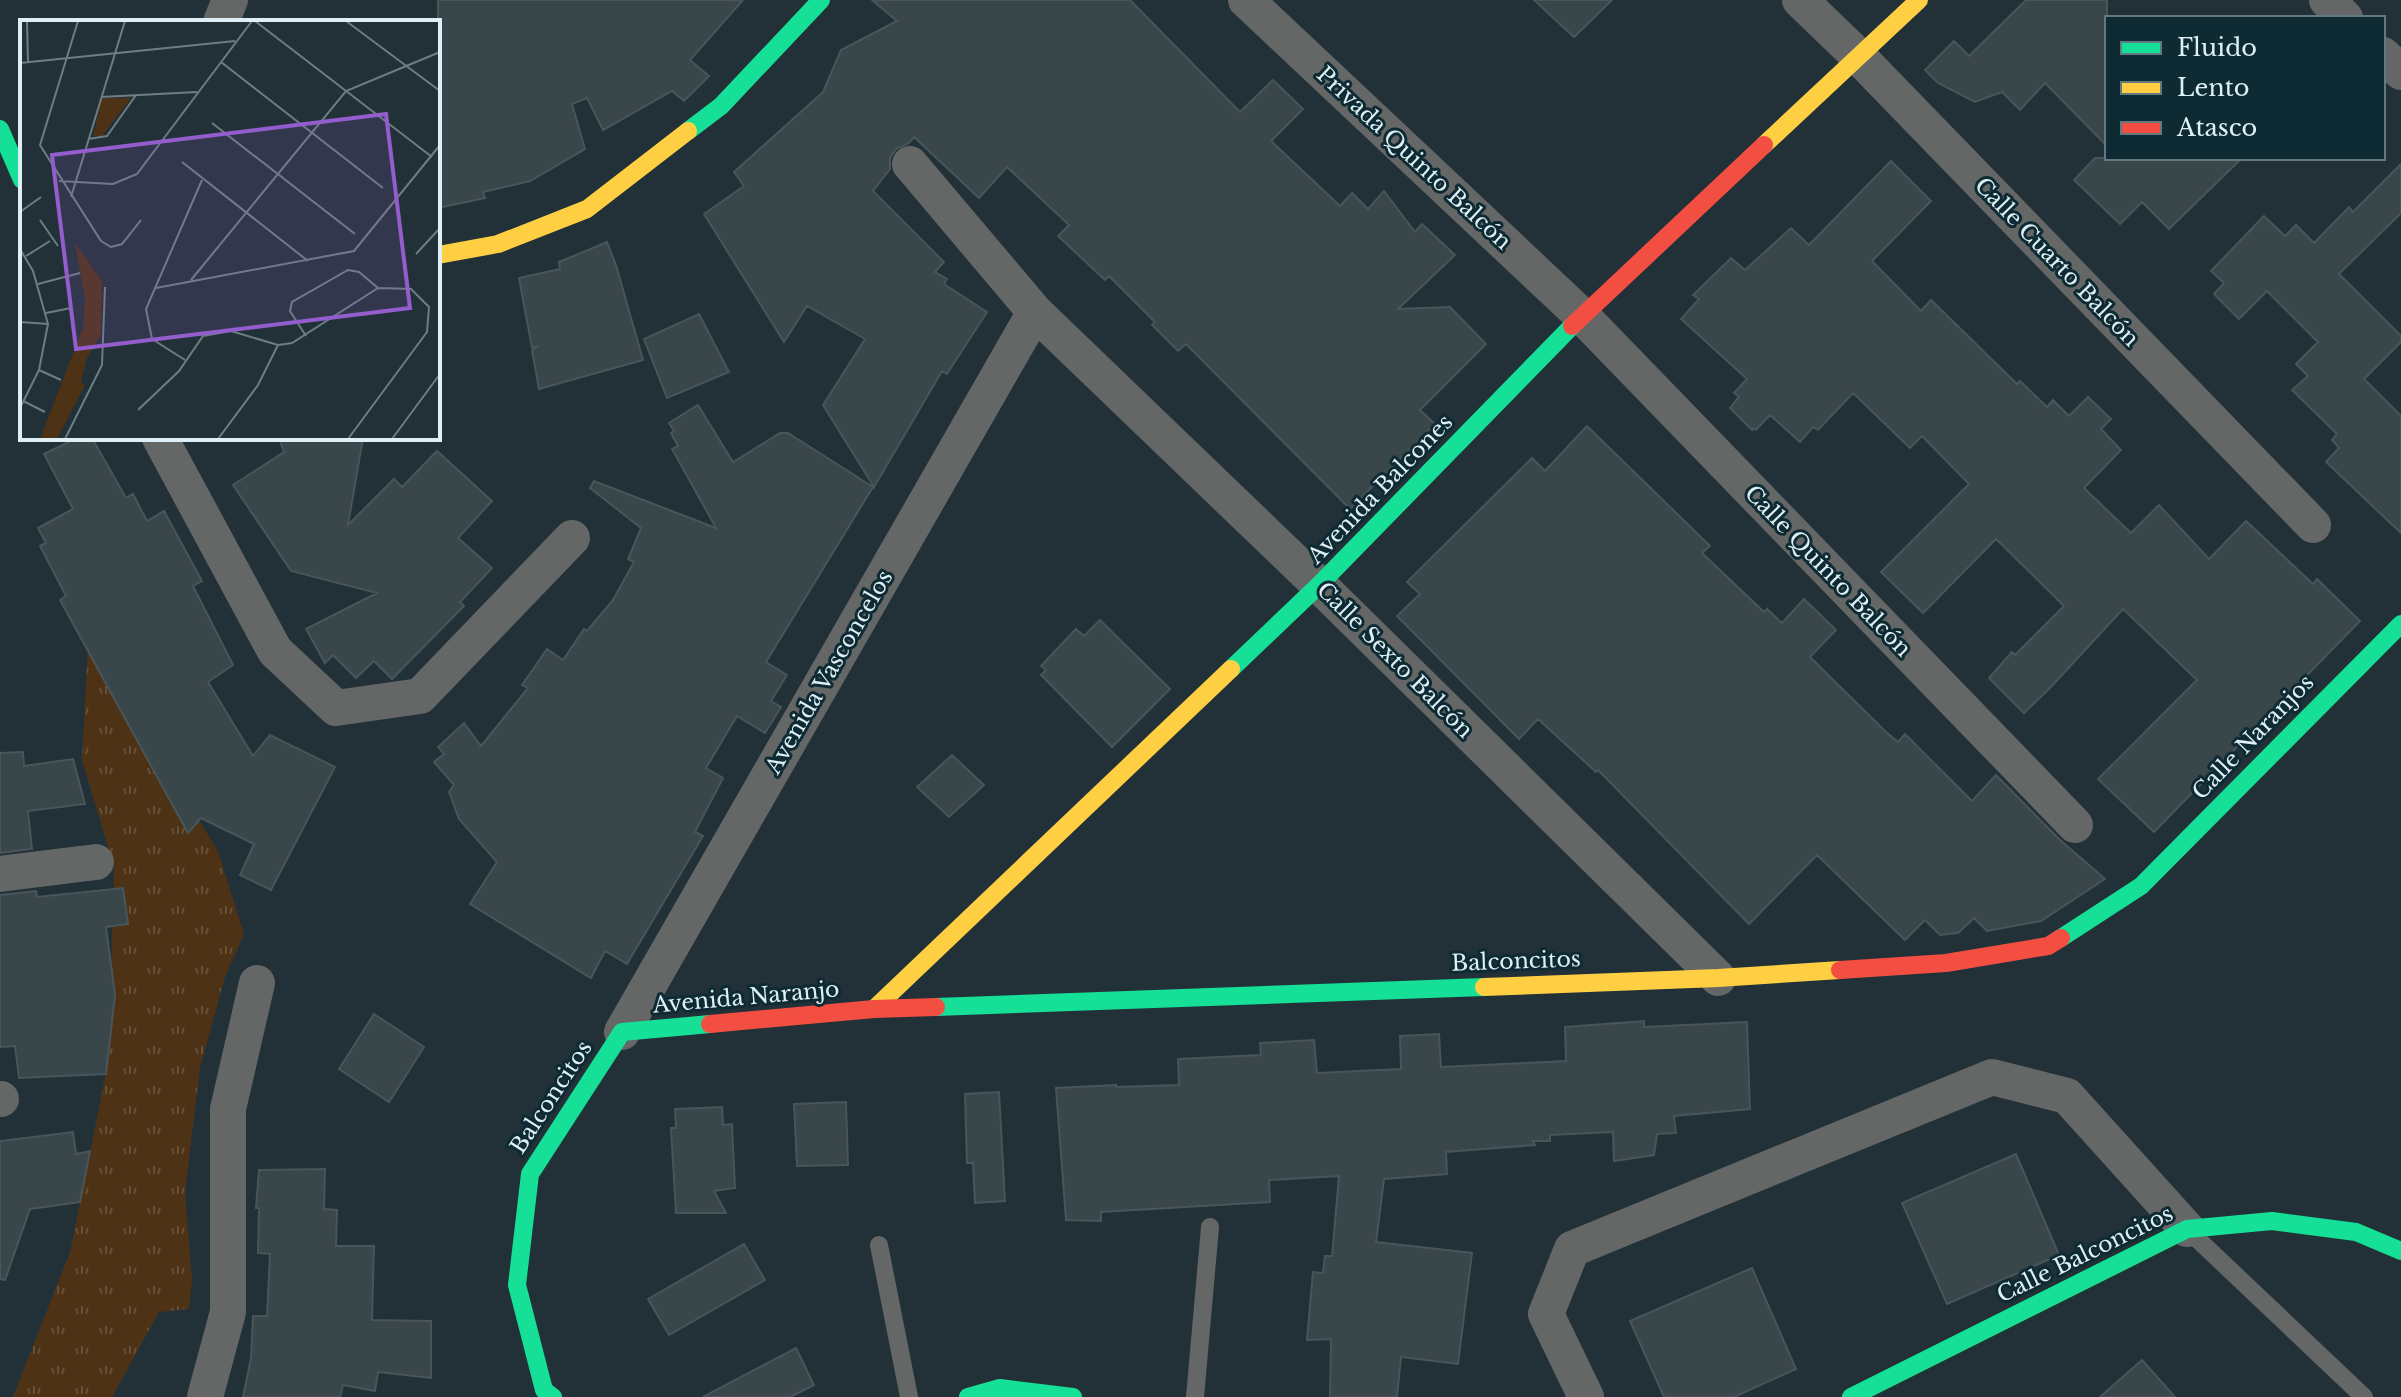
<svg xmlns="http://www.w3.org/2000/svg" width="2401" height="1397" font-family="'Libre Baskerville',serif">
<defs>
<pattern id="grass-tufts" width="24" height="20" patternUnits="userSpaceOnUse" patternTransform="scale(2)"><rect width="24" height="20" fill="#4e3216"/><path d="M3 7l-1-3M5 7V3M7 7l1-3M15 17l-1-3M17 17v-4M19 17l1-3" fill="none" stroke="#675038"/></pattern>
</defs>
<rect width="100%" height="100%" fill="#213137"/>
<path fill="url(#grass-tufts)" d="M88,644L218,851L244,934L225,977L200,1068L185,1192L192,1280L189,1309L159,1312L112,1397H13L70,1252L109,1057L114,867L82,760Z"/>
<path fill="#39464a" stroke="#48555a" stroke-width="2" d="M438,0H743L690,60L709,76L684,101L672,91L603,130L587,98L572,104L585,149L530,181L483,192L485,198L438,208Z
M872,0H1130L1240,112L1273,80L1303,109L1271,141L1340,206L1352,193L1368,209L1384,191L1415,232L1422,224L1455,255L1398,309L1450,307L1486,344L1420,410L1435,424L1350,509L1186,344L1178,351L1152,325L1155,322L1109,276L1105,280L1058,236L1069,225L1007,167L979,198L914,137L909,143L896,149L890,158V169L873,191L944,262L935,272L947,279L944,284L987,312L947,374L942,371L874,487L823,405L865,339L807,306L784,342L704,214L744,186L734,172L823,92L841,50L897,21Z
M1534,0H1612L1574,37Z
M2026,0H2107V146L2045,83L2020,110L2002,92L1975,102L1938,83L1925,70L1954,41L1969,56Z
M2095,158H2242L2169,229L2142,202L2120,224L2074,180Z
M1891,161L1931,201L1872,261L1921,311L1931,300L2017,384L2020,381L2047,407L2053,400L2069,416L2088,397L2111,419L2101,429L2121,450L2084,488L2131,533L2159,505L2209,559L2246,521L2313,584L2317,579L2360,621L2154,832L2098,779L2197,680L2123,609L2049,689L2024,713L1989,678L2012,652L2015,655L2064,606L1996,539L1923,613L1881,572L1969,484L1922,436L1910,448L1853,393L1818,430L1813,427L1800,442L1770,415L1756,430L1753,428L1752,430L1730,408L1739,397L1734,393L1747,379L1681,319L1699,299L1693,295L1731,258L1745,270L1791,228L1809,245Z
M2401,164V213L2339,274L2401,336V342L2364,379L2401,416V533L2326,462L2339,448L2332,440L2337,434L2292,390L2308,376L2296,364L2318,342L2267,291L2239,319L2214,294L2224,283L2211,271L2264,216L2285,236L2296,225L2314,243L2349,207L2353,212Z
M607,242L616,265L643,360L539,389L532,351L538,346L532,348L519,278L560,269L559,262Z
M699,314L729,372L667,398L644,339Z
M698,405L733,462L780,433H788L873,487L766,662L787,675L771,701L781,707L765,733L737,716L706,768L723,778L695,832L703,836L627,964L605,951L591,978L470,904L497,862L459,819L449,792L454,785L434,762L444,754L438,747L464,723L481,746L528,688L522,685L547,649L563,660L584,629L587,631L613,600L634,562L628,559L641,528L590,488L594,481L716,528L672,449L678,446L671,433L674,431L669,423Z
M1587,426L1710,546L1702,553L1764,612L1767,609L1782,623L1804,599L1836,630L1810,657L1886,732L1898,742L1905,734L1972,801L1996,775L2060,840L2105,879L2041,921L1987,931L1974,918L1958,933L1940,935L1925,920L1905,940L1817,855L1749,924L1598,770L1596,772L1538,719L1519,739L1397,616L1420,594L1407,582L1532,458L1545,471Z
M77,438H92L126,498L133,494L147,521L164,511L202,581L193,586L233,665L208,682L253,756L270,735L335,767L271,890L240,875L254,844L201,818L188,833L60,600L66,596L40,546L46,543L38,528L73,509L44,454Z
M279,438H363L348,525L394,479L402,487L437,451L492,501L458,538L492,568L460,602L464,606L392,679L374,661L356,678L333,655L325,663L306,629L377,593L291,571L233,485L284,452Z
M1100,620L1170,689L1112,747L1041,675L1046,670L1041,666L1076,629L1084,636Z
M23,752L24,766L73,759L85,804L28,811L32,849L0,853V753Z
M952,755L984,785L949,817L917,787Z
M123,888L128,924L106,927L115,995L106,1074L19,1078L15,1046L0,1047V895L36,891L37,897Z
M374,1014L424,1047L389,1102L339,1069Z
M1644,1021V1027L1747,1022L1750,1109L1674,1116L1676,1133L1657,1134L1654,1155L1614,1161L1613,1132L1550,1135V1141H1533L1535,1145L1446,1152L1447,1174L1384,1179L1376,1242L1472,1253L1458,1364L1401,1357L1397,1397H1330L1331,1339L1307,1340L1313,1272L1323,1273L1325,1256H1332L1339,1176L1269,1180L1270,1202L1101,1212V1221L1066,1220L1056,1088L1116,1085V1087L1179,1085L1178,1059L1261,1055L1260,1043L1314,1040L1317,1073L1401,1069L1400,1036L1439,1034L1441,1067L1566,1061L1565,1027Z
M999,1092L1005,1201L975,1203L973,1163H967L965,1094Z
M846,1102L848,1165L797,1166L794,1104Z
M722,1107L723,1125L732,1124L735,1188L714,1191L726,1213H676L671,1128H676L675,1109Z
M73,1132L76,1154L90,1151L80,1202L30,1209L5,1280L0,1279V1141Z
M2016,1154L2059,1255L1947,1304L1902,1203Z
M325,1169L324,1209L337,1210L336,1246H374L372,1320L431,1321V1378L378,1372L375,1391L343,1385L340,1397H243L251,1358L253,1316H267L270,1254L258,1253L259,1208H256L259,1170Z
M744,1244L765,1280L669,1335L648,1299Z
M1752,1268L1796,1369L1734,1397H1664L1630,1321Z
M796,1348L814,1385L790,1397H703Z
M2142,1360L2175,1397H2100Z"/>
<g fill="none" stroke-linecap="round" stroke-linejoin="round">
<path stroke="#646766" stroke-width="18" d="M2191,1233L2364,1397
M879,1245L909,1397
M1195,1397L1210,1227"/>
<path stroke="#646766" stroke-width="36" d="M1246,0L1582,316L2075,825
M1800,0L1857,55L2313,525
M2327,0L2345,18
M221,22L230,0
M2383,55L2401,72
M910,164L1035,312L1319,585L1718,978
M160,438L275,651L336,708L420,696L572,538
M0,874L96,862
M622,1032L1035,312
M0,1099H1
M205,1397L228,1312V1109L257,983
M1586,1397L1546,1314L1572,1249L1992,1077L2067,1096L2187,1229"/>
<path stroke="#16e098" stroke-width="18" d="M0,129L22,180
M688,131L721,106L821,0
M1231,669L1319,585L1572,326
M2061,938L2141,886L2401,624
M936,1007L1484,987
M553,1397L544,1390L517,1285L530,1174L622,1032L710,1024
M968,1397L1000,1388L1073,1397
M1851,1397L2187,1229L2272,1221L2356,1232L2401,1251"/>
<path stroke="#ffcf43" stroke-width="18" d="M1764,145L1919,0
M438,255L498,244L587,209L688,131
M1484,987L1718,978L1840,970
M874,1009L1231,669"/>
<path stroke="#f24e42" stroke-width="18" d="M1572,326L1764,145
M1840,970L1946,963L2048,946L2061,938
M710,1024L874,1009L936,1007"/>
</g>
<g text-anchor="middle" dominant-baseline="central" stroke-width="6" stroke-linejoin="round" paint-order="stroke">
<g font-size="22" fill="#dfeff6" stroke="#0e2b34">
<text transform="translate(1414 158) rotate(43)">Privada Quinto Balcón</text>
<text transform="translate(2057 262) rotate(46)">Calle Cuarto Balcón</text>
<text transform="translate(1380 489) rotate(-46)">Avenida Balcones</text>
<text transform="translate(1828 571) rotate(46)">Calle Quinto Balcón</text>
<text transform="translate(1395 660) rotate(45)">Calle Sexto Balcón</text>
<text transform="translate(829 672) rotate(-60)">Avenida Vasconcelos</text>
<text transform="translate(2253 737) rotate(-46)">Calle Naranjos</text>
<text transform="translate(1516 961) rotate(-2)">Balconcitos</text>
<text transform="translate(746 997) rotate(-5)">Avenida Naranjo</text>
<text transform="translate(551 1097) rotate(-57)">Balconcitos</text>
<text transform="translate(2085 1254) rotate(-26)">Calle Balconcitos</text>
</g>
</g>
<g transform="translate(20 20)">
<rect width="420" height="420" fill="#213137"/>
<path d="M55,223L82,261L81,314L67,338L61,362L65,365L37,419H20L63,308L65,280Z" fill="#4e3216"/>
<path d="M82,78H111L82,116H73Z" fill="#4e3216"/>
<path fill="none" stroke="#6d7d83" stroke-width="2" d="M7,1L8,42M58,1L20,125L81,221L91,227L102,224L121,200M235,1L412,137M326,1L420,71M201,42L363,168M0,43L215,21M81,77L177,72M192,103L335,214M68,119L87,116L116,75M162,142L288,241M39,161L93,164L117,154L232,1M51,177L105,1M0,192L21,177M20,200L38,226M0,229L13,251L28,304L19,350L0,388M396,234L420,208M6,236L30,221M171,260L326,71L420,32M18,264L60,253M136,268L334,231L420,125M26,293L51,288M0,302L28,304M286,316L270,291L272,282L328,250L339,252L358,268M165,340L132,319L126,289L182,160M19,350L41,360M3,381L25,392M118,390L159,351L183,316L211,311L258,325L272,323L358,268L391,269L409,287L407,312L328,419M45,419L82,345L85,267M198,419L238,365L258,325M372,419L420,354"/>
<path fill="#945dcd" fill-opacity="0.15" stroke="#945dcd" stroke-width="4" d="M366,94L390,288L56,329L32,135Z"/>
<rect width="420" height="420" fill="none" stroke="#dfeff6" stroke-width="4"/>
</g>
<rect x="2105" y="16" width="280" height="144" fill="#0e2b34" stroke="#627982" stroke-width="2"/>
<rect x="2121" y="42" width="40" height="12" fill="#16e098" stroke="#627982" stroke-width="2"/>
<text x="2177" y="56" font-size="24" fill="#dfeff6">Fluido</text>
<rect x="2121" y="82" width="40" height="12" fill="#ffcf43" stroke="#627982" stroke-width="2"/>
<text x="2177" y="96" font-size="24" fill="#dfeff6">Lento</text>
<rect x="2121" y="122" width="40" height="12" fill="#f24e42" stroke="#627982" stroke-width="2"/>
<text x="2177" y="136" font-size="24" fill="#dfeff6">Atasco</text>
</svg>
